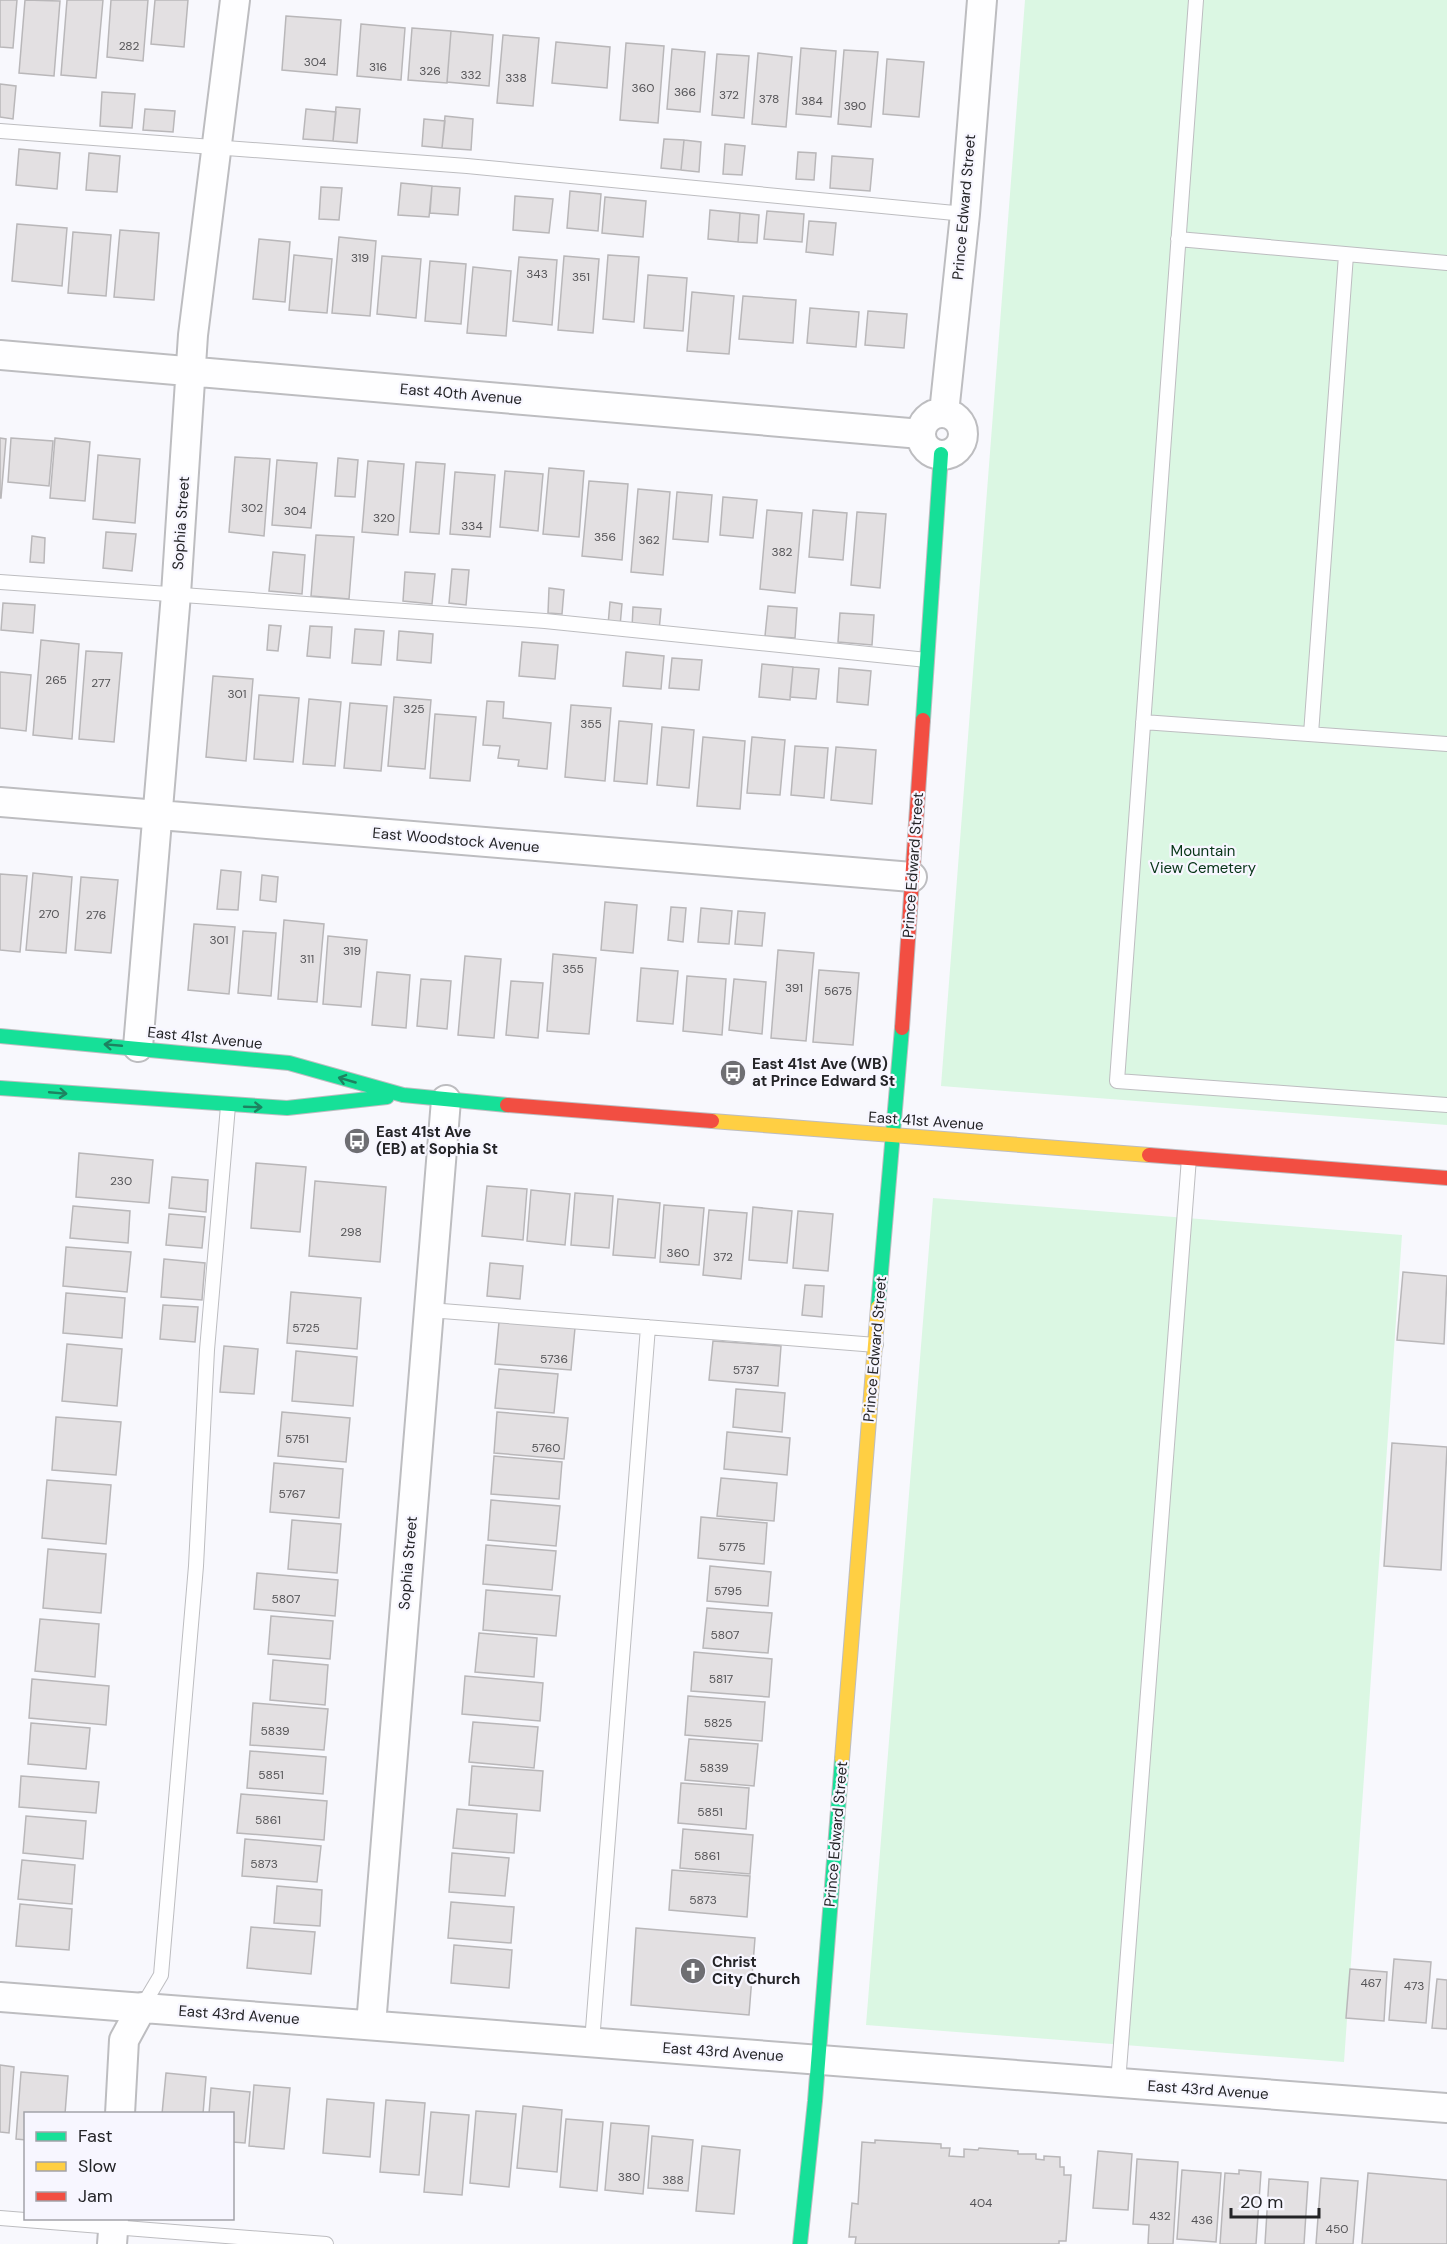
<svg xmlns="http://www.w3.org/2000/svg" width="1447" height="2244" font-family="'DM Sans',sans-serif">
<rect width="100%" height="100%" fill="#f8f8fd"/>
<path fill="#dbf7e3" d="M1025,0H1447V1125L941,1086Z
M933,1198L1402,1235L1344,2062L866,2025Z"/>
<path fill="#e3e0e2" stroke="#b9b7b9" stroke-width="1.5" d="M0,0H17L13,48L0,47Z
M25,0L60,1L54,76L19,73Z
M67,0H103L96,78L61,75Z
M111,0H148L143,61L107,57Z
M155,0H188L184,47L151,44Z
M286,16L341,20L337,75L282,70Z
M361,24L405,28L401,80L357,76Z
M412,28L451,31L447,83L408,80Z
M451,31L493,35L489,86L447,82Z
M503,35L539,38L533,106L497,103Z
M556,42L610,47L607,88L552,83Z
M626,43L664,46L658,123L620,120Z
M801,48L836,51L831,117L796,114Z
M672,49L705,52L700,112L667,109Z
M844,50L878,52L871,127L838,124Z
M758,53L792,57L786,127L752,124Z
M717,54L749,56L744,118L712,115Z
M887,59L924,62L919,117L883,114Z
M0,84L16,86L13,119L0,117Z
M102,92L135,94L132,128L100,126Z
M336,107L360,109L357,143L333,141Z
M145,109L175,111L173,132L143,130Z
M306,109L336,112L333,141L303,139Z
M445,116L473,119L471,150L442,148Z
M424,119L445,121L442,148L422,146Z
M664,139L684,140L681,170L661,168Z
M684,140L701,142L699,172L681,170Z
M725,144L745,146L742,175L723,174Z
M19,149L60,153L57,189L16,185Z
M798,152L816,153L814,180L796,179Z
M89,153L120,156L117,192L86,190Z
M832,156L873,159L870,191L830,188Z
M401,183L432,186L429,217L398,215Z
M432,186L460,188L458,215L430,213Z
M321,187L342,188L339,220L319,219Z
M570,191L601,194L598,231L567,228Z
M515,196L553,199L549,233L513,230Z
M605,197L646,201L643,237L602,233Z
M710,210L740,213L738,242L708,239Z
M767,211L804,214L802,242L764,239Z
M740,213L759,215L757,243L738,242Z
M809,221L836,223L833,255L806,252Z
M17,224L67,228L62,286L12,281Z
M120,230L159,233L154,300L114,297Z
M73,232L111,235L106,296L68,293Z
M339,237L376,241L370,316L332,313Z
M259,239L290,242L285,302L253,299Z
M294,255L332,259L327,313L289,310Z
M608,255L639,257L634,322L603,319Z
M382,256L421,259L416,318L377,314Z
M564,256L599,259L593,333L558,330Z
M519,257L557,260L552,325L513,321Z
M430,261L466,264L461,324L425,321Z
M473,267L511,271L506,336L467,333Z
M648,275L687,278L683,331L644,328Z
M692,292L734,296L729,354L687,351Z
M743,296L796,300L793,343L739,339Z
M810,308L859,312L856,347L807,343Z
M868,311L907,314L904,348L865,345Z
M0,438L6,439L1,498H0Z
M11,438L53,441L49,486L8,482Z
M55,438L90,442L85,501L50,498Z
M98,455L140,459L135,523L93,519Z
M235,457L270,459L264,536L229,532Z
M338,458L358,460L355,497L335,496Z
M277,460L317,463L311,528L272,525Z
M368,461L404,464L398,535L362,532Z
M416,462L445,464L439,534L410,532Z
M549,468L584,471L579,537L543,534Z
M505,471L543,474L538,531L500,527Z
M455,472L495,475L490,537L450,534Z
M589,481L628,484L622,560L582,556Z
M638,489L670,492L663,575L631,572Z
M677,492L712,495L708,542L673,539Z
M723,497L757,500L753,538L720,535Z
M767,510L802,513L795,593L760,589Z
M813,510L847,513L843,560L809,557Z
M857,512L886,514L880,588L851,585Z
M106,532L136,534L132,571L103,568Z
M316,535L354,537L349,599L311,596Z
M32,536L45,538L44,563L30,562Z
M273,552L305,555L302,594L269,591Z
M452,569L469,570L466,605L449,603Z
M405,572L435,574L432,604L403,601Z
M549,588L564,590L562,614L548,613Z
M610,602L622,604L620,626L608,625Z
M3,603L35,605L33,633L1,630Z
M768,606L797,608L795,638L765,636Z
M633,607L661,609L659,631L632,628Z
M840,613L874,615L872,645L838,642Z
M269,625L281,626L278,651L267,650Z
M310,626L332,627L330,658L307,656Z
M355,629L384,631L381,665L352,663Z
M399,631L433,634L431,663L397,660Z
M41,640L79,644L72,739L33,735Z
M522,642L558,645L555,679L519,676Z
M86,651L122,653L114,742L79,739Z
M626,652L664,656L661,689L623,686Z
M672,658L702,660L699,690L669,688Z
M762,664L793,667L790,700L759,697Z
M793,667L819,669L816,699L790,697Z
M839,668L871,671L868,705L837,702Z
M0,672L31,675L26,731L0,728Z
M213,676L253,679L246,761L206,757Z
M259,695L299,698L293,762L254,759Z
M394,697L431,700L425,769L388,766Z
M309,699L341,702L335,766L303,764Z
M487,701L504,702L503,718L551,723L547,769L518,766L519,760L498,758L500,746L483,745Z
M350,703L387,706L381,771L344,768Z
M571,705L611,708L605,781L565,777Z
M435,714L476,717L470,781L430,778Z
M619,721L652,724L647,784L614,781Z
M662,727L694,730L689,788L657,785Z
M703,737L745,741L740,809L697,806Z
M752,737L785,740L780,795L747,793Z
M795,746L828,748L824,798L791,795Z
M836,747L876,750L872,804L831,800Z
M221,870L241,872L238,910L217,909Z
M33,873L72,877L66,953L26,950Z
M0,874L27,876L20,952L0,950Z
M262,875L278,877L276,902L260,900Z
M81,877L118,880L111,953L75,950Z
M605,902L637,905L633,953L601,950Z
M671,907L686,908L683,942L668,940Z
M701,908L732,911L729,944L698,942Z
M738,911L765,913L762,946L735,944Z
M284,920L324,924L317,1002L278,999Z
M194,924L235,927L229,994L188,990Z
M243,931L276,933L271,996L238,993Z
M328,936L367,940L361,1007L323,1004Z
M778,950L814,953L806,1041L771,1038Z
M553,954L596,958L589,1034L547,1031Z
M465,956L501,959L494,1038L458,1035Z
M641,968L678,971L673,1024L637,1021Z
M819,970L859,973L853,1045L813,1042Z
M377,972L410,975L406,1028L372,1025Z
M687,976L726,979L722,1035L683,1031Z
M421,979L451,981L447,1029L417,1026Z
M734,979L766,982L762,1034L729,1030Z
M511,981L543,983L538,1038L506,1035Z
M79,1153L153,1160L149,1203L76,1197Z
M256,1163L306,1167L300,1232L251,1228Z
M172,1177L208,1180L206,1212L169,1208Z
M315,1181L386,1187L380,1262L309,1256Z
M487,1186L527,1189L523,1240L482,1236Z
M531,1190L570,1194L565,1245L527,1241Z
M575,1193L613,1196L609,1248L571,1245Z
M618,1199L660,1203L655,1258L613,1255Z
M664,1205L704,1208L699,1265L660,1262Z
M73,1206L130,1211L128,1243L70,1238Z
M753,1207L792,1211L787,1263L749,1260Z
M709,1210L747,1213L741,1279L703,1275Z
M798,1211L833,1214L828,1271L793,1268Z
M169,1214L205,1217L202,1248L166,1245Z
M66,1247L131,1252L127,1292L63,1286Z
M164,1259L205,1263L202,1300L161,1297Z
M490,1263L523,1266L520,1299L487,1296Z
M1403,1272L1447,1276L1444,1344L1397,1340Z
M805,1285L824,1286L822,1317L802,1315Z
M291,1292L361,1298L357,1349L287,1343Z
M66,1293L125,1298L122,1338L63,1333Z
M163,1305L198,1307L195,1342L160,1339Z
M499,1322L575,1328L571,1370L495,1364Z
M713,1341L781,1346L778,1386L709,1380Z
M67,1344L122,1349L117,1406L62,1401Z
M224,1346L258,1349L254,1394L220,1392Z
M296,1351L357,1357L353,1406L292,1401Z
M499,1369L558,1374L554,1413L495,1408Z
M736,1389L785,1393L782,1432L733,1427Z
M282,1412L350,1418L346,1462L278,1456Z
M497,1412L568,1418L564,1459L494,1453Z
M56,1417L121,1422L116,1475L52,1470Z
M727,1432L790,1438L787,1475L724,1469Z
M1392,1443L1447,1447L1441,1570L1384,1566Z
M494,1456L562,1462L559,1499L491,1494Z
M274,1463L343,1469L339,1518L270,1512Z
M721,1478L777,1483L774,1521L717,1516Z
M47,1480L111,1485L106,1544L42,1538Z
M491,1500L560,1506L556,1546L488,1540Z
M701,1517L767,1523L764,1564L698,1558Z
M292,1520L341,1524L337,1573L288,1569Z
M486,1545L556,1551L552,1590L483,1584Z
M48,1549L106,1554L101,1613L43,1608Z
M710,1566L771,1572L768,1606L707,1601Z
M257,1573L338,1580L335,1616L254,1609Z
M486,1590L560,1596L556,1636L483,1630Z
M707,1608L772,1613L768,1653L703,1648Z
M271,1616L333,1621L330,1659L268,1654Z
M40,1619L99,1624L95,1677L35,1671Z
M479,1633L537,1638L534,1677L475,1672Z
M694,1652L772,1659L769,1697L691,1691Z
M273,1660L328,1665L325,1705L270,1700Z
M465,1676L543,1683L540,1721L462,1714Z
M32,1679L109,1686L106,1725L29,1718Z
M688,1696L765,1702L762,1741L685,1735Z
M253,1703L328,1709L324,1750L250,1745Z
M473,1722L538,1727L534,1768L469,1762Z
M31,1723L90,1728L86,1769L28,1764Z
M689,1739L758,1744L754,1786L685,1780Z
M250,1751L326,1757L323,1794L247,1788Z
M472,1766L543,1771L540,1811L469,1805Z
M21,1776L99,1782L96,1813L19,1807Z
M681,1783L749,1788L746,1829L678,1823Z
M241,1794L327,1801L324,1840L237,1833Z
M457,1809L517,1814L514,1853L453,1848Z
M26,1816L86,1821L83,1859L23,1853Z
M683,1829L753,1835L750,1874L680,1868Z
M245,1839L321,1846L317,1882L242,1876Z
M452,1853L509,1858L505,1896L449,1892Z
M22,1860L75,1865L72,1904L18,1899Z
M672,1870L750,1876L747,1917L669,1910Z
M277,1886L322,1890L320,1926L274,1923Z
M451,1902L514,1907L511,1943L448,1938Z
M20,1904L72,1909L69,1950L16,1946Z
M251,1927L315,1932L311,1974L247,1968Z
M636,1928L755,1938L749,2015L631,2005Z
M454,1945L512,1950L509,1988L451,1983Z
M1394,1959L1431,1962L1426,2023L1389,2020Z
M1350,1969L1387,1972L1384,2021L1346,2018Z
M1437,1979L1447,1980V2029L1432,2028Z
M0,2065L14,2067L9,2133L0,2132Z
M21,2072L68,2076L65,2114H26V2140L16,2139Z
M166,2073L206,2077L203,2114H162Z
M254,2085L290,2088L284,2149L249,2146Z
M211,2088L250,2092L245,2143L232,2142V2114H209Z
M327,2099L374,2103L370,2157L323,2153Z
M386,2100L425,2103L419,2175L380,2172Z
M523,2106L562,2110L557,2172L517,2168Z
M476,2111L516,2114L509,2187L470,2183Z
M431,2112L469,2115L462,2195L424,2192Z
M566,2119L603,2122L597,2191L560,2187Z
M611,2123L649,2126L643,2194L605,2190Z
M652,2136L693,2140L688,2191L648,2188Z
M875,2140L941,2144V2148H950L949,2156L964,2157V2149L978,2150L979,2148L1018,2151V2154H1036V2159L1044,2160V2156L1060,2157V2167H1064V2175H1071L1066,2241H1059V2244H855L856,2237H849L852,2203L858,2204L862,2142L875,2143Z
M702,2146L740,2150L734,2214L696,2211Z
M1098,2151L1132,2154L1128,2210L1093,2208Z
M1137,2159L1178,2162L1173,2244H1148L1149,2225L1133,2224Z
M1182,2170L1221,2173L1216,2242L1177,2239Z
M1239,2170L1261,2172L1256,2244H1220L1225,2173L1239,2174Z
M1368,2173L1447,2180V2244H1362Z
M1321,2178L1358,2181L1353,2244H1316Z
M1269,2179L1308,2182L1304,2244H1265Z"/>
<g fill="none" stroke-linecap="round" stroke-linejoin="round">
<g stroke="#bdbdc0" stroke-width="16">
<path id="lane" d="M1196,0L1117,1081L1447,1105
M0,131L467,166L965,214
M1178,239L1447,263
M0,582L545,621L927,660
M1143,722L1447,744
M1311,734L1346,255
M429,1310L876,1345
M142,2007L161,1975L196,1566L207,1350L228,1106
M592,2042L648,1327
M1118,2083L1189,1158
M0,2218L326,2244"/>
</g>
<g stroke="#bdbdc0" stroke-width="32">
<path id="street" d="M0,355L921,434
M944,413L965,214L982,0
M921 434a21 21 0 1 1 42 0a21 21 0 1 1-42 0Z
M0,802L912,877
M138,1047L176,594L193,335L235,0
M0,1997L1447,2108
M371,2025L446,1100
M120,2114L124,2040L142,2007
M112,2244L114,2218"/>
</g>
<g stroke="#bdbdc0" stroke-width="16">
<path id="fast" d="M923,720L941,454
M0,1036L289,1063L403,1095L507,1105
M0,1088L287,1108L387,1097
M878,1307L902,1028
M800,2244L815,2101L842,1759"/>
</g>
<g stroke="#bdbdc0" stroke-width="16">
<path id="slow" d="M712,1121L1149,1155
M842,1759L878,1307"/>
</g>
<g stroke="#bdbdc0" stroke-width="16">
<path id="jam" d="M902,1028L923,720
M507,1105L712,1121
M1149,1155L1447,1178"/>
</g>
<use href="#lane" stroke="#fefeff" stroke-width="14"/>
<use href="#street" stroke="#fefeff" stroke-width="28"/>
<use href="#fast" stroke="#16e098" stroke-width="14"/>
<use href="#slow" stroke="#ffcf43" stroke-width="14"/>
<use href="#jam" stroke="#f24e42" stroke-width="14"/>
</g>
<defs><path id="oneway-shaft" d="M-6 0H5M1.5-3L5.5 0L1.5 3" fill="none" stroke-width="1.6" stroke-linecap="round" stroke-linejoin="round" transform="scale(1.5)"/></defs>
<g stroke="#1d8260">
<use href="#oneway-shaft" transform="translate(113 1045) rotate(-175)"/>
<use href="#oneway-shaft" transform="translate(347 1080) rotate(-164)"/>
<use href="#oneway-shaft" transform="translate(58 1093) rotate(5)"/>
<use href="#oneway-shaft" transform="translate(253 1107) rotate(2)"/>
</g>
<defs>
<g id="bus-disc" transform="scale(1.35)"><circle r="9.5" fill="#6e6e72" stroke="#f7f6ff"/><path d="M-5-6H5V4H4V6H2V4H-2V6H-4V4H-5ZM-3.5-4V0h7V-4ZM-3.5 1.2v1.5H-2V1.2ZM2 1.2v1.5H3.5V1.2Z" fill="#fff"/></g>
<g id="church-disc" transform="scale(1.35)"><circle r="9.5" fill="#6e6e72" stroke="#f7f6ff"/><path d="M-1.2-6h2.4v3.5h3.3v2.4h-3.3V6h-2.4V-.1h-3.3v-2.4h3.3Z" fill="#fff"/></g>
</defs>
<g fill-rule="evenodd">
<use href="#bus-disc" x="733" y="1073"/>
<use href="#bus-disc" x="357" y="1141"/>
<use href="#church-disc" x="693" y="1971"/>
</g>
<g text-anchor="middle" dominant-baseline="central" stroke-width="4.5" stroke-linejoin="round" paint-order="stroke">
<g font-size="12" fill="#545356">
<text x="129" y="46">282</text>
<text x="315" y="62">304</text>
<text x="378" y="67">316</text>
<text x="430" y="71">326</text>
<text x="471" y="75">332</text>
<text x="516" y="78">338</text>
<text x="643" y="88">360</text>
<text x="685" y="92">366</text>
<text x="729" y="95">372</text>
<text x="769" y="99">378</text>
<text x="812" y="101">384</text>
<text x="855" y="106">390</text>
<text x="360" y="258">319</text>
<text x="537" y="274">343</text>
<text x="581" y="277">351</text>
<text x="252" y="508">302</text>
<text x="295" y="511">304</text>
<text x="384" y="518">320</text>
<text x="472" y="526">334</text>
<text x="605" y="537">356</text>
<text x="649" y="540">362</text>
<text x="782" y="552">382</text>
<text x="56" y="680">265</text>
<text x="101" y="683">277</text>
<text x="237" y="694">301</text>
<text x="414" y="709">325</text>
<text x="591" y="724">355</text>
<text x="49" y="914">270</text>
<text x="96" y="915">276</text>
<text x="219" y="940">301</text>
<text x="352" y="951">319</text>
<text x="307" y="959">311</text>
<text x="573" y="969">355</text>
<text x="794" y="988">391</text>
<text x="838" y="991">5675</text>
<text x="121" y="1181">230</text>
<text x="351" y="1232">298</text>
<text x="678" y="1253">360</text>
<text x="723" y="1257">372</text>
<text x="306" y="1328">5725</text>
<text x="554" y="1359">5736</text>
<text x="746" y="1370">5737</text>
<text x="297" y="1439">5751</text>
<text x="546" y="1448">5760</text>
<text x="292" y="1494">5767</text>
<text x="732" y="1547">5775</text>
<text x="728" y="1591">5795</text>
<text x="286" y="1599">5807</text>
<text x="725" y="1635">5807</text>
<text x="721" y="1679">5817</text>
<text x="718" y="1723">5825</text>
<text x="275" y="1731">5839</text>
<text x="714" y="1768">5839</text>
<text x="271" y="1775">5851</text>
<text x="710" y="1812">5851</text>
<text x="268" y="1820">5861</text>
<text x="707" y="1856">5861</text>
<text x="264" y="1864">5873</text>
<text x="703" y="1900">5873</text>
<text x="1371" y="1983">467</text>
<text x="1414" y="1986">473</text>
<text x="629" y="2177">380</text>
<text x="673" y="2180">388</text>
<text x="981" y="2203">404</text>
<text x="1160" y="2216">432</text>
<text x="1202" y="2220">436</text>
<text x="1337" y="2229">450</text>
</g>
<g font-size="15" fill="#242427" stroke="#f7f6ff">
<text transform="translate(964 207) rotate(-85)">Prince Edward Street</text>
<text transform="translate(461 394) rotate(5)">East 40th Avenue</text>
<text transform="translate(181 523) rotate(-86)">Sophia Street</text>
<text transform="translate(456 840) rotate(5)">East Woodstock Avenue</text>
<text transform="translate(913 865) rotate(-86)">Prince Edward Street</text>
<text transform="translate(205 1038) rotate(6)">East 41st Avenue</text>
<text transform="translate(926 1121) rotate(4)">East 41st Avenue</text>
<text transform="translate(875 1349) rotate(-85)">Prince Edward Street</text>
<text transform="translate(408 1563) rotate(-85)">Sophia Street</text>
<text transform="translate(836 1834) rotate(-85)">Prince Edward Street</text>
<text transform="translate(239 2015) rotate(4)">East 43rd Avenue</text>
<text transform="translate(723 2052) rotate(4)">East 43rd Avenue</text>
<text transform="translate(1208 2090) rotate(4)">East 43rd Avenue</text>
</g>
<g font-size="15" fill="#063416" stroke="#f7f6ff">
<text x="1203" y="851">Mountain<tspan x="1203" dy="17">View Cemetery</tspan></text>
</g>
<g font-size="15" font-weight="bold" fill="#242427" stroke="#f7f6ff" text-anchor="start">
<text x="752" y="1064">East 41st Ave (WB)<tspan x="752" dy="17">at Prince Edward St</tspan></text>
<text x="376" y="1132">East 41st Ave<tspan x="376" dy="17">(EB) at Sophia St</tspan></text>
<text x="712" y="1962">Christ<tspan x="712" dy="17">City Church</tspan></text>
</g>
</g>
<rect x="24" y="2112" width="210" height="108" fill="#f7f6ff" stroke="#a3a2a9" stroke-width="1.5"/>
<rect x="36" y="2132" width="30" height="9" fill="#16e098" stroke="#a3a2a9" stroke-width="1.5"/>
<text x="78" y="2142" font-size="18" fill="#242427">Fast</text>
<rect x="36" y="2162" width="30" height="9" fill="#ffcf43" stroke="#a3a2a9" stroke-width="1.5"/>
<text x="78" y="2172" font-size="18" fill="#242427">Slow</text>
<rect x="36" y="2192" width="30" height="9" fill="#f24e42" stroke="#a3a2a9" stroke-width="1.5"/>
<text x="78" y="2202" font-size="18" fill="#242427">Jam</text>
<path d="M1231 2208v9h88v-9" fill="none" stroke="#242427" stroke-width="3"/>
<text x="1240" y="2208" font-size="18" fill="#242427" stroke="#f7f6ff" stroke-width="4.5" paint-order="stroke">20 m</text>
</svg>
